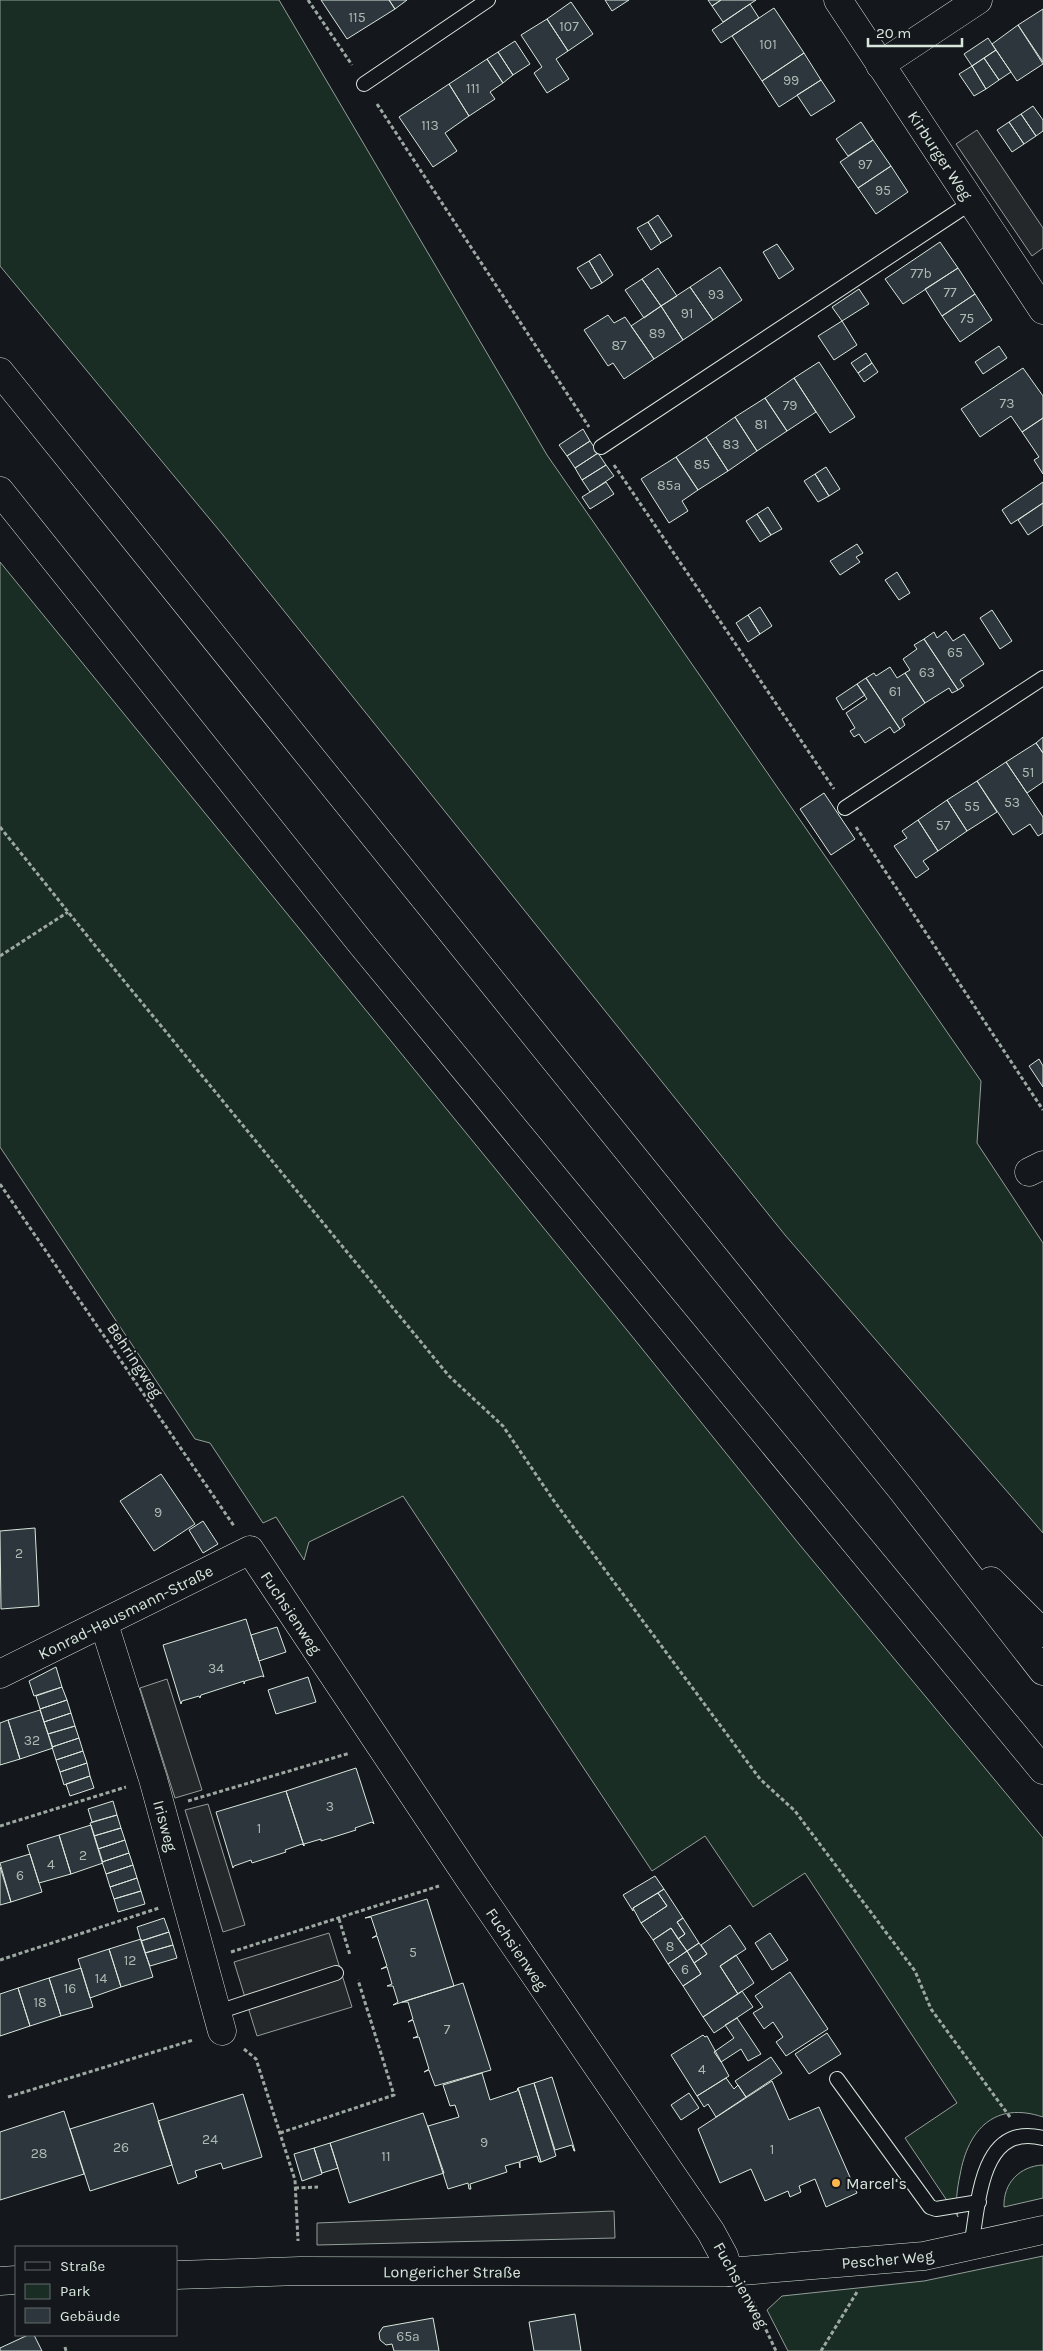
<svg xmlns="http://www.w3.org/2000/svg" width="1043" height="2351" font-family="Karla,sans-serif">
<rect width="100%" height="100%" fill="#14181c"/>
<path fill="#1a2d24" stroke="#939e99" d="M0,0H279L547,455L981,1081L977,1143L1043,1243V1533L785,1235L223,535L0,266Z
M0,562L631,1335L799,1544L1043,1838V2117C995,2101 968,2129 960,2175C957,2189 955,2204 958,2217L905,2138L957,2103L805,1873L753,1907L705,1836L652,1871L403,1496L309,1542L304,1560L276,1517L263,1523L210,1443L195,1439L0,1147Z
M1043,2165V2198L1004,2207C1003,2183 1020,2166 1043,2165Z
M1043,2256V2351H788L767,2310L782,2296L924,2281Z"/>
<path fill="#24282b" stroke="#939e99" d="M977,130L1043,228V248L1032,256L956,144Z
M167,1679L202,1790L175,1798L140,1688Z
M208,1804L245,1925L223,1932L185,1810Z
M329,1933L352,2007L257,2036L234,1962Z
M614,2211L615,2238L317,2245V2223Z"/>
<path fill="#2c363c" stroke="#d8e6dc" d="M321,0H389L395,9L347,39Z
M389,0H407L395,9Z
M605,0H629L612,11Z
M708,0H721L712,6Z
M721,0H756L723,22L712,6Z
M571,2L593,34L568,51L547,19Z
M750,4L759,18L721,43L712,30Z
M774,8L804,53L762,81L732,36Z
M1043,9V62L1018,25Z
M547,19L568,51L556,59L569,79L547,93L534,73L542,67L521,35Z
M1018,25L1043,64L1017,81L992,44Z
M988,38L996,50L972,66L964,54Z
M515,41L530,64L513,75L498,52Z
M996,50L1011,72L999,80L984,58Z
M498,52L513,75L503,83L487,59Z
M804,53L821,80L779,107L762,81Z
M984,58L999,80L986,89L972,66Z
M487,59L503,83L490,92L495,99L469,116L449,84Z
M972,66L986,89L974,96L959,74Z
M821,80L835,101L811,116L797,95Z
M449,84L469,116L445,133L457,151L433,167L399,117Z
M1033,106L1043,120V131L1036,136L1021,114Z
M1021,114L1036,136L1024,144L1009,122Z
M861,122L873,140L848,156L836,139Z
M1009,122L1024,144L1012,152L997,130Z
M873,140L891,166L858,188L840,162Z
M891,166L908,192L876,214L858,188Z
M658,215L672,236L661,243L648,222Z
M648,222L661,243L651,250L637,228Z
M940,242L958,268L903,304L885,279Z
M777,244L794,269L779,279L763,252Z
M600,254L613,275L602,283L589,261Z
M589,261L602,283L591,289L577,268Z
M720,267L742,300L713,320L690,287Z
M658,268L677,296L661,306L642,279Z
M958,268L975,294L942,316L925,289Z
M642,279L661,306L644,318L625,290Z
M690,287L713,320L683,340L661,306Z
M859,289L869,304L842,321L832,307Z
M975,294L992,320L960,342L942,316Z
M661,306L683,340L654,359L631,326Z
M608,315L614,323L625,317L654,359L624,379L613,363L608,366L584,330Z
M842,321L857,345L834,360L818,336Z
M999,346L1007,358L983,374L975,362Z
M866,353L872,363L858,373L851,363Z
M819,362L855,417L830,433L794,378Z
M872,363L878,372L864,382L858,373Z
M1023,368L1043,396V418L1022,432L1011,416L980,437L961,409Z
M794,378L816,412L787,431L765,398Z
M765,398L787,431L757,451L735,417Z
M735,417L757,451L728,471L706,437Z
M1043,418V474L1034,460L1039,457L1022,432Z
M583,429L590,441L567,456L559,445Z
M706,437L728,471L698,490L676,457Z
M590,441L598,453L575,468L567,456Z
M598,453L606,465L582,480L575,468Z
M676,457L698,490L682,501L688,511L669,523L641,479Z
M606,465L614,476L590,492L582,480Z
M826,467L840,489L829,496L815,474Z
M815,474L829,496L818,502L804,481Z
M606,482L614,494L590,509L582,497Z
M1043,482V503L1011,524L1002,510Z
M1043,503V525L1028,535L1018,520Z
M768,507L782,529L771,535L757,514Z
M757,514L771,535L760,542L746,521Z
M857,544L863,553L856,557L860,562L840,575L830,561Z
M897,572L910,593L899,600L885,580Z
M760,607L772,626L760,634L748,615Z
M992,610L1012,641L1000,649L980,618Z
M748,615L760,634L748,642L736,623Z
M946,631L953,641L964,634L984,664L960,680L964,686L958,690L924,639L934,632L937,638Z
M924,639L958,690L952,693L949,688L925,703L905,673L910,670L903,659L917,649L914,645Z
M890,667L897,678L905,673L925,703L902,719L905,725L900,729L866,678L874,673L876,676Z
M866,678L900,729L894,733L890,727L865,743L859,734L854,737L850,731L855,728L846,713L867,699L857,684Z
M857,684L865,695L843,710L836,698Z
M1043,737V753L1036,743Z
M1036,743L1043,753V782L1027,793L1006,762Z
M1006,762L1043,817V833L1038,836L1030,824L1013,835L977,781Z
M977,781L997,812L967,831L947,800Z
M824,793L855,839L831,855L800,809Z
M947,800L967,831L938,851L918,820Z
M918,820L938,851L923,861L929,869L916,878L894,846L907,838L902,831Z
M1039,1059L1043,1066V1087L1029,1066Z
M161,1474L195,1524L154,1551L120,1501Z
M203,1521L218,1544L203,1553L189,1530Z
M35,1528L39,1606L1,1609L0,1531Z
M246,1619L264,1677L262,1676L245,1681L244,1684V1681L201,1695L200,1698L199,1696L182,1701L181,1704L163,1645Z
M277,1627L286,1652L259,1661L251,1635Z
M56,1667L62,1687L34,1696L29,1681Z
M308,1677L316,1702L276,1714L268,1690Z
M62,1687L67,1700L40,1709L36,1696Z
M67,1700L71,1713L44,1722L40,1709Z
M40,1710L53,1748L20,1759L8,1720Z
M71,1713L75,1726L48,1734L44,1722Z
M8,1720L20,1759L0,1765V1723Z
M75,1726L79,1738L52,1747L48,1734Z
M79,1738L83,1751L56,1760L52,1747Z
M83,1751L87,1763L60,1772L56,1760Z
M87,1763L90,1776L64,1785L60,1772Z
M356,1768L374,1824L372,1822L355,1828L356,1830L321,1841V1839L304,1844V1846L286,1791Z
M90,1776L94,1788L70,1796L66,1784Z
M286,1791L304,1846L302,1844L285,1850L286,1852L252,1863L251,1860L234,1866L233,1868L216,1812Z
M113,1801L117,1815L92,1822L88,1809Z
M117,1815L121,1828L94,1836L90,1823Z
M91,1825L103,1863L71,1874L59,1835Z
M121,1828L125,1840L98,1849L94,1836Z
M59,1835L71,1874L39,1883L27,1845Z
M125,1840L129,1853L102,1862L98,1849Z
M129,1853L133,1865L106,1874L102,1862Z
M30,1854L42,1892L11,1902L0,1863Z
M133,1865L137,1878L110,1887L106,1874Z
M0,1867L11,1902L0,1905Z
M655,1876L664,1889L633,1908V1911L623,1895Z
M137,1878L141,1891L114,1899L110,1887Z
M664,1889L683,1918L677,1922L685,1934L678,1939L671,1928L653,1940L641,1923L667,1906L658,1893Z
M141,1891L145,1904L118,1912L114,1899Z
M658,1893L667,1906L641,1923L633,1908Z
M427,1899L454,1986L393,2005L398,2002L393,1986H387L392,1984L387,1967L381,1969L387,1966L377,1936L372,1938L377,1935L371,1917L365,1918Z
M164,1918L169,1932L141,1941L137,1927Z
M683,1918L699,1943L687,1951L678,1939L685,1934L677,1922Z
M730,1925L746,1949L720,1966L738,1994L703,2017L683,1986L701,1974L694,1963L707,1954L701,1945Z
M671,1928L687,1951L668,1964L653,1940Z
M169,1932L173,1945L145,1953L141,1941Z
M770,1933L788,1960L772,1970L755,1943Z
M141,1939L153,1977L121,1987L109,1949Z
M699,1943L707,1954L694,1963L687,1951Z
M173,1945L177,1958L150,1966L145,1953Z
M109,1949L121,1987L90,1998L78,1959Z
M687,1951L701,1974L683,1986L668,1964Z
M736,1955L754,1983L738,1994L720,1966Z
M81,1968L93,2007L61,2016L49,1978Z
M790,1972L828,2029L786,2056L776,2042L783,2037L773,2022L764,2029L753,2013L763,2007L755,1996Z
M49,1978L61,2016L30,2026L18,1988Z
M463,1983L491,2070L435,2086L429,2070L424,2072L429,2069L419,2037L413,2038L418,2036L413,2020L408,2022L413,2019L408,2002H402Z
M18,1988L30,2026L0,2036V1994Z
M742,1991L753,2007L714,2033L703,2017Z
M737,2018L761,2054L748,2061L741,2049L721,2062L714,2052L734,2038L725,2025Z
M827,2033L841,2054L809,2074L795,2054Z
M703,2035L705,2037L707,2036L729,2076L697,2096L671,2055Z
M771,2057L782,2073L746,2097L735,2081Z
M482,2073L490,2100L517,2091L518,2088L541,2162H539L537,2156L520,2161V2168L519,2162L505,2166L507,2172L470,2184L471,2189H469L468,2183L448,2189L428,2126L459,2117L455,2105L450,2106L443,2085Z
M552,2077L575,2151H574L572,2145L555,2150L534,2083Z
M726,2078L734,2089L738,2085L746,2097L716,2117L708,2104L704,2107L697,2096Z
M772,2081L789,2120L819,2107L857,2193L826,2207L815,2179L799,2186L801,2192L790,2197L788,2191L765,2201L751,2169L720,2183L698,2129Z
M534,2083L556,2156L541,2162L518,2088Z
M689,2093L699,2108L681,2120L671,2105Z
M243,2094L262,2157L223,2169L221,2163L195,2171L197,2177L178,2184L158,2121Z
M153,2103L172,2165L90,2191L70,2129Z
M64,2111L84,2174L0,2200V2132Z
M423,2113L444,2173L349,2203L330,2143Z
M330,2143L338,2168L322,2173L314,2148Z
M314,2148L322,2174L302,2181L294,2154Z
M575,2314L581,2351H534L529,2322Z
M433,2318L439,2351H394L392,2344L386,2345L380,2340L379,2333L383,2327Z
M28,2335H34L42,2351H0V2348Z"/>
<g fill="none" stroke-linecap="round" stroke-linejoin="round">
<g stroke="#d8e6dc" stroke-width="16">
<path id="service" d="M364,84L488,0
M601,447L972,202
M845,808L1043,678
M218,2012L336,1973
M837,2079L930,2207L936,2209L979,2202
M971,2246C979,2205 979,2122 1043,2138"/>
</g>
<g stroke="#d8e6dc" stroke-width="29">
<g id="minor">
<path id="s1" d="M838,0L1043,310"/>
<path d="M880,65L978,0"/>
<path d="M1029,1172L1043,1165"/>
<path id="s2" d="M104,1624L153,1779L222,2031"/>
<path id="s3" d="M0,1674L250,1550L468,1877L711,2232L724,2256L729,2272"/>
</g>
</g>
<g stroke="#d8e6dc" stroke-width="29">
<g id="tertiary">
<path id="s4" d="M176,2275L300,2271L729,2272L924,2256L1043,2230"/>
<path d="M0,2281L16,2280"/>
</g>
</g>
<g stroke="#d8e6dc" stroke-width="29">
<path id="motorway" d="M0,372L902,1490L1043,1671
M0,491L360,942L1043,1770
M991,1581L1043,1633"/>
</g>
<path stroke="#9da8a2" stroke-width="3" stroke-dasharray="4 2.5" stroke-linecap="butt" d="M308,0L352,65
M377,104L589,427
M614,465L834,789
M0,827L97,948L449,1376L503,1426L554,1501L760,1779L795,1811L915,1971L931,2009L1010,2117
M856,827L1043,1110
M0,956L68,912
M0,1184L234,1526
M188,1801L350,1753
M0,1826L126,1787
M339,1919L350,1955
M231,1952L439,1886
M0,1960L159,1908
M244,2049L256,2059L295,2180L298,2241
M8,2097L193,2040
M280,2133L394,2095L358,1980
M295,2188L318,2187
M752,2300L776,2351
M65,2347L66,2351
M821,2351L857,2292"/>
<use href="#service" stroke="#14181c" stroke-width="14"/>
<use href="#minor" stroke="#14181c" stroke-width="28"/>
<use href="#tertiary" stroke="#14181c" stroke-width="28"/>
<use href="#motorway" stroke="#14181c" stroke-width="28"/>
</g>
<circle fill="#ffb74d" stroke="#14181c" stroke-width="2" cx="836" cy="2183" r="5"/>
<g text-anchor="middle" dominant-baseline="central" stroke-width="4" stroke-linejoin="round" paint-order="stroke">
<g font-size="14" fill="#adbab4">
<text x="357" y="17">115</text>
<text x="569" y="26">107</text>
<text x="768" y="44">101</text>
<text x="791" y="80">99</text>
<text x="473" y="88">111</text>
<text x="430" y="125">113</text>
<text x="865" y="164">97</text>
<text x="883" y="190">95</text>
<text x="921" y="273">77b</text>
<text x="950" y="292">77</text>
<text x="716" y="294">93</text>
<text x="687" y="313">91</text>
<text x="967" y="318">75</text>
<text x="657" y="333">89</text>
<text x="619" y="345">87</text>
<text x="1007" y="403">73</text>
<text x="790" y="405">79</text>
<text x="761" y="424">81</text>
<text x="731" y="444">83</text>
<text x="702" y="464">85</text>
<text x="669" y="485">85a</text>
<text x="955" y="652">65</text>
<text x="927" y="672">63</text>
<text x="895" y="691">61</text>
<text x="1028" y="772">51</text>
<text x="1012" y="802">53</text>
<text x="972" y="806">55</text>
<text x="943" y="825">57</text>
<text x="158" y="1512">9</text>
<text x="19" y="1553">2</text>
<text x="216" y="1668">34</text>
<text x="32" y="1740">32</text>
<text x="330" y="1806">3</text>
<text x="259" y="1828">1</text>
<text x="83" y="1855">2</text>
<text x="51" y="1864">4</text>
<text x="20" y="1875">6</text>
<text x="670" y="1946">8</text>
<text x="413" y="1952">5</text>
<text x="130" y="1960">12</text>
<text x="685" y="1969">6</text>
<text x="101" y="1978">14</text>
<text x="70" y="1988">16</text>
<text x="40" y="2002">18</text>
<text x="447" y="2029">7</text>
<text x="702" y="2069">4</text>
<text x="210" y="2139">24</text>
<text x="484" y="2142">9</text>
<text x="121" y="2147">26</text>
<text x="772" y="2149">1</text>
<text x="39" y="2153">28</text>
<text x="386" y="2156">11</text>
<text x="408" y="2336">65a</text>
</g>
<g font-size="16" fill="#d8e6dc" stroke="#14181c">
<text stroke="none"><textPath href="#s1" startOffset="186">Kirburger Weg</textPath></text>
<text transform="translate(135 1360) rotate(56)">Behringweg</text>
<text stroke="none"><textPath href="#s3" startOffset="140">Konrad-Hausmann-Straße</textPath></text>
<text stroke="none"><textPath href="#s3" startOffset="354">Fuchsienweg</textPath></text>
<text stroke="none"><textPath href="#s2" startOffset="211">Irisweg</textPath></text>
<text stroke="none"><textPath href="#s3" startOffset="759">Fuchsienweg</textPath></text>
<text stroke="none"><textPath href="#s4" startOffset="712">Pescher Weg</textPath></text>
<text stroke="none"><textPath href="#s4" startOffset="276">Longericher Straße</textPath></text>
<text transform="translate(741 2285) rotate(61)">Fuchsienweg</text>
</g>
<g font-size="16" fill="#d8e6dc" stroke="#14181c" text-anchor="start">
<text x="846" y="2183">Marcel‘s</text>
</g>
</g>
<rect x="15" y="2246" width="162" height="90" fill="#14181c" stroke="#626a69"/>
<rect x="25" y="2262" width="25" height="8" fill="#14181c" stroke="#626a69"/>
<text x="60" y="2271" font-size="15" fill="#d8e6dc">Straße</text>
<rect x="25" y="2284" width="25" height="15" fill="#1a2d24" stroke="#626a69"/>
<text x="60" y="2296" font-size="15" fill="#d8e6dc">Park</text>
<rect x="25" y="2308" width="25" height="15" fill="#2c363c" stroke="#626a69"/>
<text x="60" y="2321" font-size="15" fill="#d8e6dc">Gebäude</text>
<path d="M868 38v8h94v-8" fill="none" stroke="#d8e6dc" stroke-width="2.5"/>
<text x="876" y="38" font-size="15" fill="#d8e6dc" stroke="#14181c" stroke-width="4" paint-order="stroke">20 m</text>
</svg>
